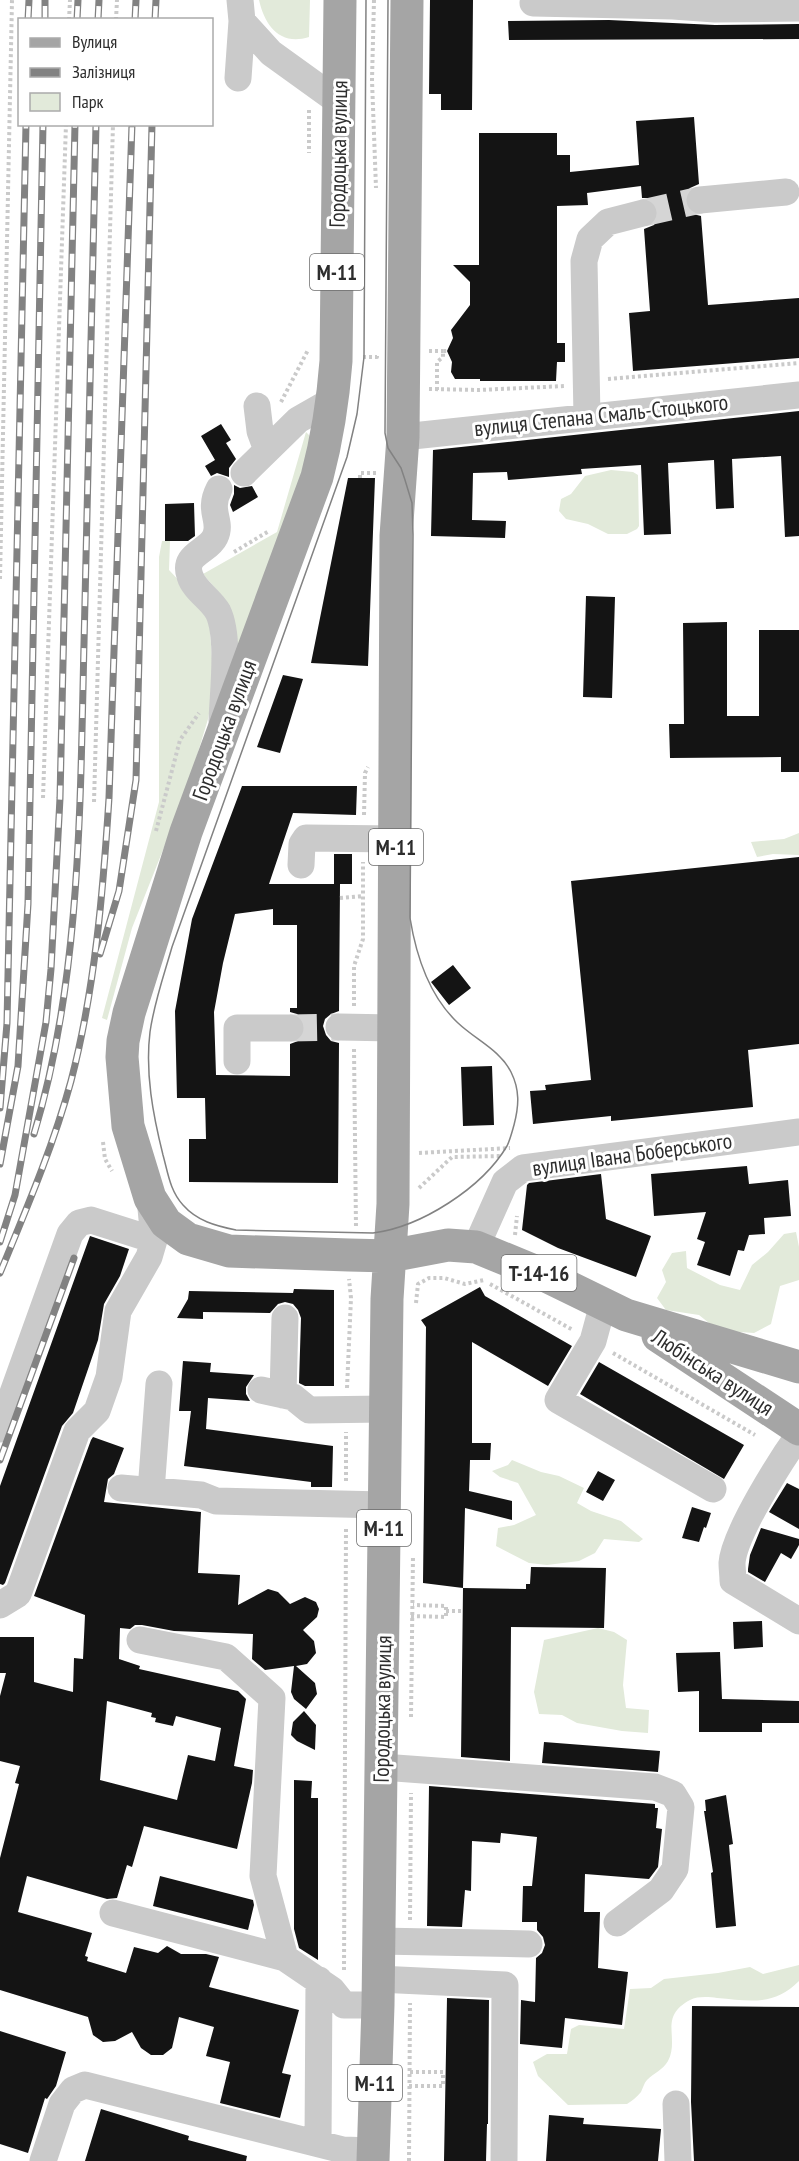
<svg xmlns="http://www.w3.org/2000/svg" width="799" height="2161" font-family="'PT Sans Narrow',sans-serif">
<rect width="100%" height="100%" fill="#fff"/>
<path fill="#e2eada" d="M259,0H310L309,37C280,46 265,26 259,0Z
M306,432L316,442L235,684L222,596L203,574L277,532Z
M611,470L633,472L638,475L639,526L637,529L627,534H608L588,524L566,519L559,511L561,499L571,494L585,476Z
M162,541H170L169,570L201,604L209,617L214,686L208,719L186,792L132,928L107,1020L102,1018L159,802V557Z
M799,833V855L773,854L757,857L751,842L784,839Z
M796,1232L799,1247V1280L780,1286L771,1324L754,1333L726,1331L709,1323L699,1315L666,1310L657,1298L666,1282L662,1270L672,1253L686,1251L687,1268L720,1285L740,1290L752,1265L768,1252L784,1234Z
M512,1460L541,1472L559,1476L584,1488L577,1503L591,1511L621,1521L643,1539L639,1542L604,1539L595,1553L579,1561L547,1565L529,1563L496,1546L498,1528L514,1525L536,1515L518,1483L500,1477L492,1471L508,1465Z
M598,1628L614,1632L627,1640L623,1685L626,1708L649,1710L648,1733L622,1731L577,1723L562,1715L539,1714L534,1692L544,1640Z
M799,1965V1981C774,2006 751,2001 717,1998C709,1997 698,1996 690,2000C658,2017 680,2038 668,2061C663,2070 654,2073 647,2080C644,2083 643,2088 641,2092C637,2097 632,2101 627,2104L568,2105L538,2076L533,2062L547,2054H567L571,2029L579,2025L624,2029L630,1989L651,1988L664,1979L718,1973L750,1967L763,1974Z"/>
<path fill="#141414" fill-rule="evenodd" d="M430,0H473L472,110H441V94H429Z
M609,20L715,25L799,24V39L509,40L508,21Z
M694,117L699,184L690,188L686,193L684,201L688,210L693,214L701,216L708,305L799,298V358L633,371L629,313L650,311L644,229L654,225L658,217V209L655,202L648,198H642L641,186L587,193L588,205L557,206V343H565V362H557L556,381H480V379H455L451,372L452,362L447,351L453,338L451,330L470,305V282L453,265H479V133H557V155H570V172L639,165L636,121Z
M799,411V536L785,537L781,456L732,459L734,508L716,509L714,460L668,463L671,534L644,535L641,465L581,469L582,474L508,480L507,472L473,473L472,520L506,521L505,538L431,536L433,450Z
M221,424L231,440L226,443L236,459L229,468V477L217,473L211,476L205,466L215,460L201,436Z
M348,478H375L368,666L311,663Z
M234,485L240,488L252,486L258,497L233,512L230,505L234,494Z
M194,503L195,536L188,541H165V504Z
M586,596L615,597L612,698L583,697Z
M727,622V716H759V630H799V772H781V757L670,758L669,724H684L683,623Z
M283,675L303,679L280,753L257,747Z
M242,786H357L356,815L293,813L269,884H334V854H352V884H340L339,1011L331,1014L325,1019L323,1026L326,1035L331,1041L339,1043L338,1183L189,1182V1139H206L205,1098H177L175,1011L192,919ZM273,909V925H297V1008H290V1012L297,1014L303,1020L306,1027L304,1035L298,1041L290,1044V1076L216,1075L214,1012L223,963L235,914Z
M799,857V1044L748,1050L753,1107L611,1121V1116L533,1124L530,1091L546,1090L545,1085L591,1080L571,881Z
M453,965L471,988L449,1005L431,982Z
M492,1066L494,1125L463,1126L461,1067Z
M747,1166L749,1184L788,1180L791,1216L764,1218L765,1234L749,1235L744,1251L738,1250L730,1276L697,1265L705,1242L697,1239L706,1212L654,1216L651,1174Z
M601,1174L606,1219L651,1236L636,1277L558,1248L522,1230L527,1185L529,1183Z
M90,1236L129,1249L120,1276L104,1304L98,1340L73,1413L62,1426L5,1583L3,1585L0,1584V1486Z
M480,1287L485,1296L572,1346L548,1386L472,1342V1443H491L490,1460H470L469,1491L512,1501V1520L465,1508L463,1588L423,1583L426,1327L421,1320Z
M294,1289L334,1290V1386H305L299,1383L301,1318L298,1310L293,1304L285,1302L278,1304L270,1313L203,1312V1319L177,1318L188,1299L189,1291L293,1293Z
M183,1361L211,1363L210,1372L254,1375L246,1387V1394L250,1401L208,1398L206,1429L333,1446L332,1487H311V1482L184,1466L191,1411H179Z
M599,1362L744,1445L724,1479L580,1394Z
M93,1437L124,1448L114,1474L108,1479L104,1502L201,1512L198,1573L240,1575L238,1605L268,1589L278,1592L290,1604L305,1597L316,1602L319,1609L317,1617L303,1630L314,1641L316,1653L307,1664L296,1666L315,1683L317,1694L306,1709L294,1699L291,1692L294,1666L265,1670L252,1659L253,1634L174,1631L142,1625H135L130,1629L120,1628L119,1659L140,1666L139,1669L238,1691L246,1699L234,1766L253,1770L252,1783L237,1849L144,1826L132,1867L127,1865L117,1898L107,1899L27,1876L18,1912L92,1933L85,1956L88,1957L87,1961L126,1973L134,1947L158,1953L167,1946L181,1954H206L219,1957L209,1987L299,2010L282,2073L291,2075L280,2118L220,2103L230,2062L206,2056L214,2027L179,2017L172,2048L163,2055H151L141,2048L132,2032L115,2041L103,2042L93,2035L88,2017L0,1990V1858L19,1784L15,1783L20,1766L0,1761V1696L6,1673H0V1637H34V1682L73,1692L74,1658L83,1659L85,1615L34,1596L91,1440ZM107,1701L152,1713L151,1717L156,1718L155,1722L173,1726L176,1716L221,1728L215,1761L188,1755L177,1800L100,1780Z
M598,1471L615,1480L603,1501L586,1492Z
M787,1483L799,1489V1529L769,1512Z
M692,1507L711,1513L706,1528L704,1527L699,1542L682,1538Z
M761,1528L799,1539V1545L791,1559L781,1553L765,1582L748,1572V1569L750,1555Z
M531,1567L606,1568L604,1628L511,1627L510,1761L461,1757L463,1588L526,1589V1584H530Z
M762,1621L763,1647L734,1649L733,1622Z
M720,1652L722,1699L799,1701V1723H762V1732H699V1691L678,1692L676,1653Z
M304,1711L316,1725L315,1750L297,1741L291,1735L293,1722Z
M544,1742L660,1751L658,1772L542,1763Z
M294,1780L312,1781L311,1798H318V1960L299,1948L294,1929Z
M429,1786L655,1804V1808H658L656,1828L662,1829L658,1867L649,1879L585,1874L584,1912H600L598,1968L628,1972L622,2025L565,2018L562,2048L520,2044L521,2000L535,2002L536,1958L542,1953L545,1945L543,1937L537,1930V1922H522L523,1886H532L537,1837L501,1833L500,1843L472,1841L471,1891L465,1890L462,1927L427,1926Z
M726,1795L733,1844L729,1845L736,1926L716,1928L711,1873L713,1872L704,1811H706L705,1800Z
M160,1876L253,1900L254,1905L248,1930L153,1906Z
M447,1998L489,2000L488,2124H487L486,2161H444Z
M692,2006L799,2007V2161H694L691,2102Z
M0,2031L66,2052L56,2086L47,2099L45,2098L28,2153L0,2144Z
M101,2109L189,2136L188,2140L247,2156L246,2161H85Z
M549,2115L584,2118L583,2124L661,2129L658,2161H546Z"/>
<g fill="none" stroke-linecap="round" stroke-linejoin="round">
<path stroke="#d5d5d5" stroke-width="27" stroke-dasharray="27 14" stroke-linecap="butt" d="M643,213L700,200
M290,1028L339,1027"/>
<path stroke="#cacaca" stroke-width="4" stroke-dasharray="3 3" stroke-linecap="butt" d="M374,0L372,80L376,188
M69,20L70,0
M116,20L117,0
M309,110V153
M429,351H443
M363,357H377V355
M608,379L799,363
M429,389L479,390L565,386
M437,390V362L443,357V351H447
M281,402L308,350
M360,478V473H376
M234,552L269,531
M0,579L12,0
M43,798L66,124
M94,802L113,124
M364,815L365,773L368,767
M156,831L180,740L199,713
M340,898L363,896
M354,1006V966L363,939V862
M354,1049L356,1228
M103,1142L105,1159L112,1171
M419,1153L510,1148
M419,1188L452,1157L501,1156
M515,1235L517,1216
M490,1284L573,1330
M416,1303L418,1284L429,1278H444L465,1284L484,1280
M613,1353L755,1435
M347,1388L351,1298L349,1279
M346,1481V1432
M446,1611H463
M411,1616L446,1617V1606L413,1605
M411,1717L413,1556
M410,1920L411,1793
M344,1970L346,1528
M410,2072H443V2086
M409,2086H445
M409,2161L410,2003"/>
<path stroke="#cacaca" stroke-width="27" d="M533,3L673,6L715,9L799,8
M242,21L271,53L339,102
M238,78L242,21L240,0
M700,200L786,192
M257,406L260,431L267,450
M587,417L584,261L590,239L608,222L643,213
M403,437L799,395
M244,473L298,420L333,400
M219,489C207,512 223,521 215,537C208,552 182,554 190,576C194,590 211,599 218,612C230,637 223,692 222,721
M301,865L302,844L306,838L396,839
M339,1027L394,1028
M237,1061V1028H290
M476,1247L505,1182L523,1168L799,1132
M603,1304L593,1341L558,1400L713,1489
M261,1390L293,1397L309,1410L385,1409
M283,1395L285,1318
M0,1429L70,1234L79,1223L91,1220L154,1240
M799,1435C781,1460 734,1534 732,1563C732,1569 733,1575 733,1581L799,1621
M121,1488L201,1495L216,1501L384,1505
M151,1491L159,1384
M0,1605L18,1594L77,1431L97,1411L109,1377L118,1311L149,1257L154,1240L150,1198
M140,1640L226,1657L272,1698L263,1876L285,1958
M382,1767L655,1787L673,1794L681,1807L675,1869L661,1890L617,1923
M113,1913L285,1958L332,1990L344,2005H378
M379,1941L529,1944
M378,1979L505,1985L504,2161
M676,2104L678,2161
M318,2143L319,1980
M43,2161L62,2104L73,2090L85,2085L343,2150L373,2151"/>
<path stroke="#a5a5a5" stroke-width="33" d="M340,0L336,361C333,401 327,439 317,477L186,832L129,1013L123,1041L122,1057L128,1126L150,1198L166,1223L188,1239L229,1251L349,1255L390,1256L448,1245L476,1247L544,1275L626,1315L799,1367
M658,1336L799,1429
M373,2161L378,2005L387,1299L393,1204L396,536L403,437L407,0"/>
<path stroke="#828282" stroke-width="1.5" d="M366,0L364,357L357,414L347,457L172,947C164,975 154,1003 150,1032C145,1073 153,1115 163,1155C168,1173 170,1191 183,1205C197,1221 216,1226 236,1230L373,1233C421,1227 482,1188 507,1146C510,1140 512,1132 514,1125C519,1106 520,1090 511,1072C500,1050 476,1040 458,1023C429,996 416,955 410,918L413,534L412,503L405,480L401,468L388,448L385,433L388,0"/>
<g stroke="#828282" stroke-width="7">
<path id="rail" d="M28,20L29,0
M45,20V0
M77,20L78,0
M98,20L99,0
M135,20L136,0
M155,20L156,0
M100,954L119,891L136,780L152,124
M0,1108L7,1023L26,124
M34,1134C81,979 80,805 84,644C88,471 92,298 96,124
M0,1164L18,1066L28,904L43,124
M0,1242L15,1195L46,1022L51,969L60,798L75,124
M0,1273C26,1210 53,1147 71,1081C95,989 103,892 109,798L132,124
M0,1460L74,1258"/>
</g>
<use href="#rail" stroke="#fff" stroke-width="4.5" stroke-dasharray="14" stroke-linecap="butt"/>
</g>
<g text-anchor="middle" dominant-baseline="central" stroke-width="6" stroke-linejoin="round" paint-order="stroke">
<g fill="#fff" stroke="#6c6c6c" stroke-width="1.5">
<rect x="310" y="254" width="54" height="36" rx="4.5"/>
<rect x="369" y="829" width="54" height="36" rx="4.5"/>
<rect x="501.5" y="1255" width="75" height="36" rx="4.5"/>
<rect x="357" y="1510" width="54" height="36" rx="4.5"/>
<rect x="348" y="2065" width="54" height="36" rx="4.5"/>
</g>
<g font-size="21" font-weight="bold" fill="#2d2d2d">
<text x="337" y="272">М-11</text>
<text x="396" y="847">М-11</text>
<text x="539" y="1273">Т-14-16</text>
<text x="384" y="1528">М-11</text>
<text x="375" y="2083">М-11</text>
</g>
<g font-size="22" fill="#2d2d2d" stroke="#fff">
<text transform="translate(338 154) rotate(-89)">Городоцька вулиця</text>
<text transform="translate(601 415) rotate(-6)">вулиця Степана Смаль-Стоцького</text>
<text transform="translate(224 730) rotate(-70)">Городоцька вулиця</text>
<text transform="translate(632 1154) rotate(-8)">вулиця Івана Боберського</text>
<text transform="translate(713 1372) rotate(33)">Любінська вулиця</text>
<text transform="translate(382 1709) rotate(-89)">Городоцька вулиця</text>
</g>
</g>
<rect x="18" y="18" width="195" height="108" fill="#ffffff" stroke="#ababab" stroke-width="1.5"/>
<rect x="30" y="38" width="30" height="9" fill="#a5a5a5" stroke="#ababab" stroke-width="1.5"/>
<text x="72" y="48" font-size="18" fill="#2d2d2d">Вулиця</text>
<rect x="30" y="68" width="30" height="9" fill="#828282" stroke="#ababab" stroke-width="1.5"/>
<text x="72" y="78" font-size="18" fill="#2d2d2d">Залізниця</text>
<rect x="30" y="93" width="30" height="18" fill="#e2eada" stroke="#ababab" stroke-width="1.5"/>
<text x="72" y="108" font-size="18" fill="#2d2d2d">Парк</text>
</svg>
